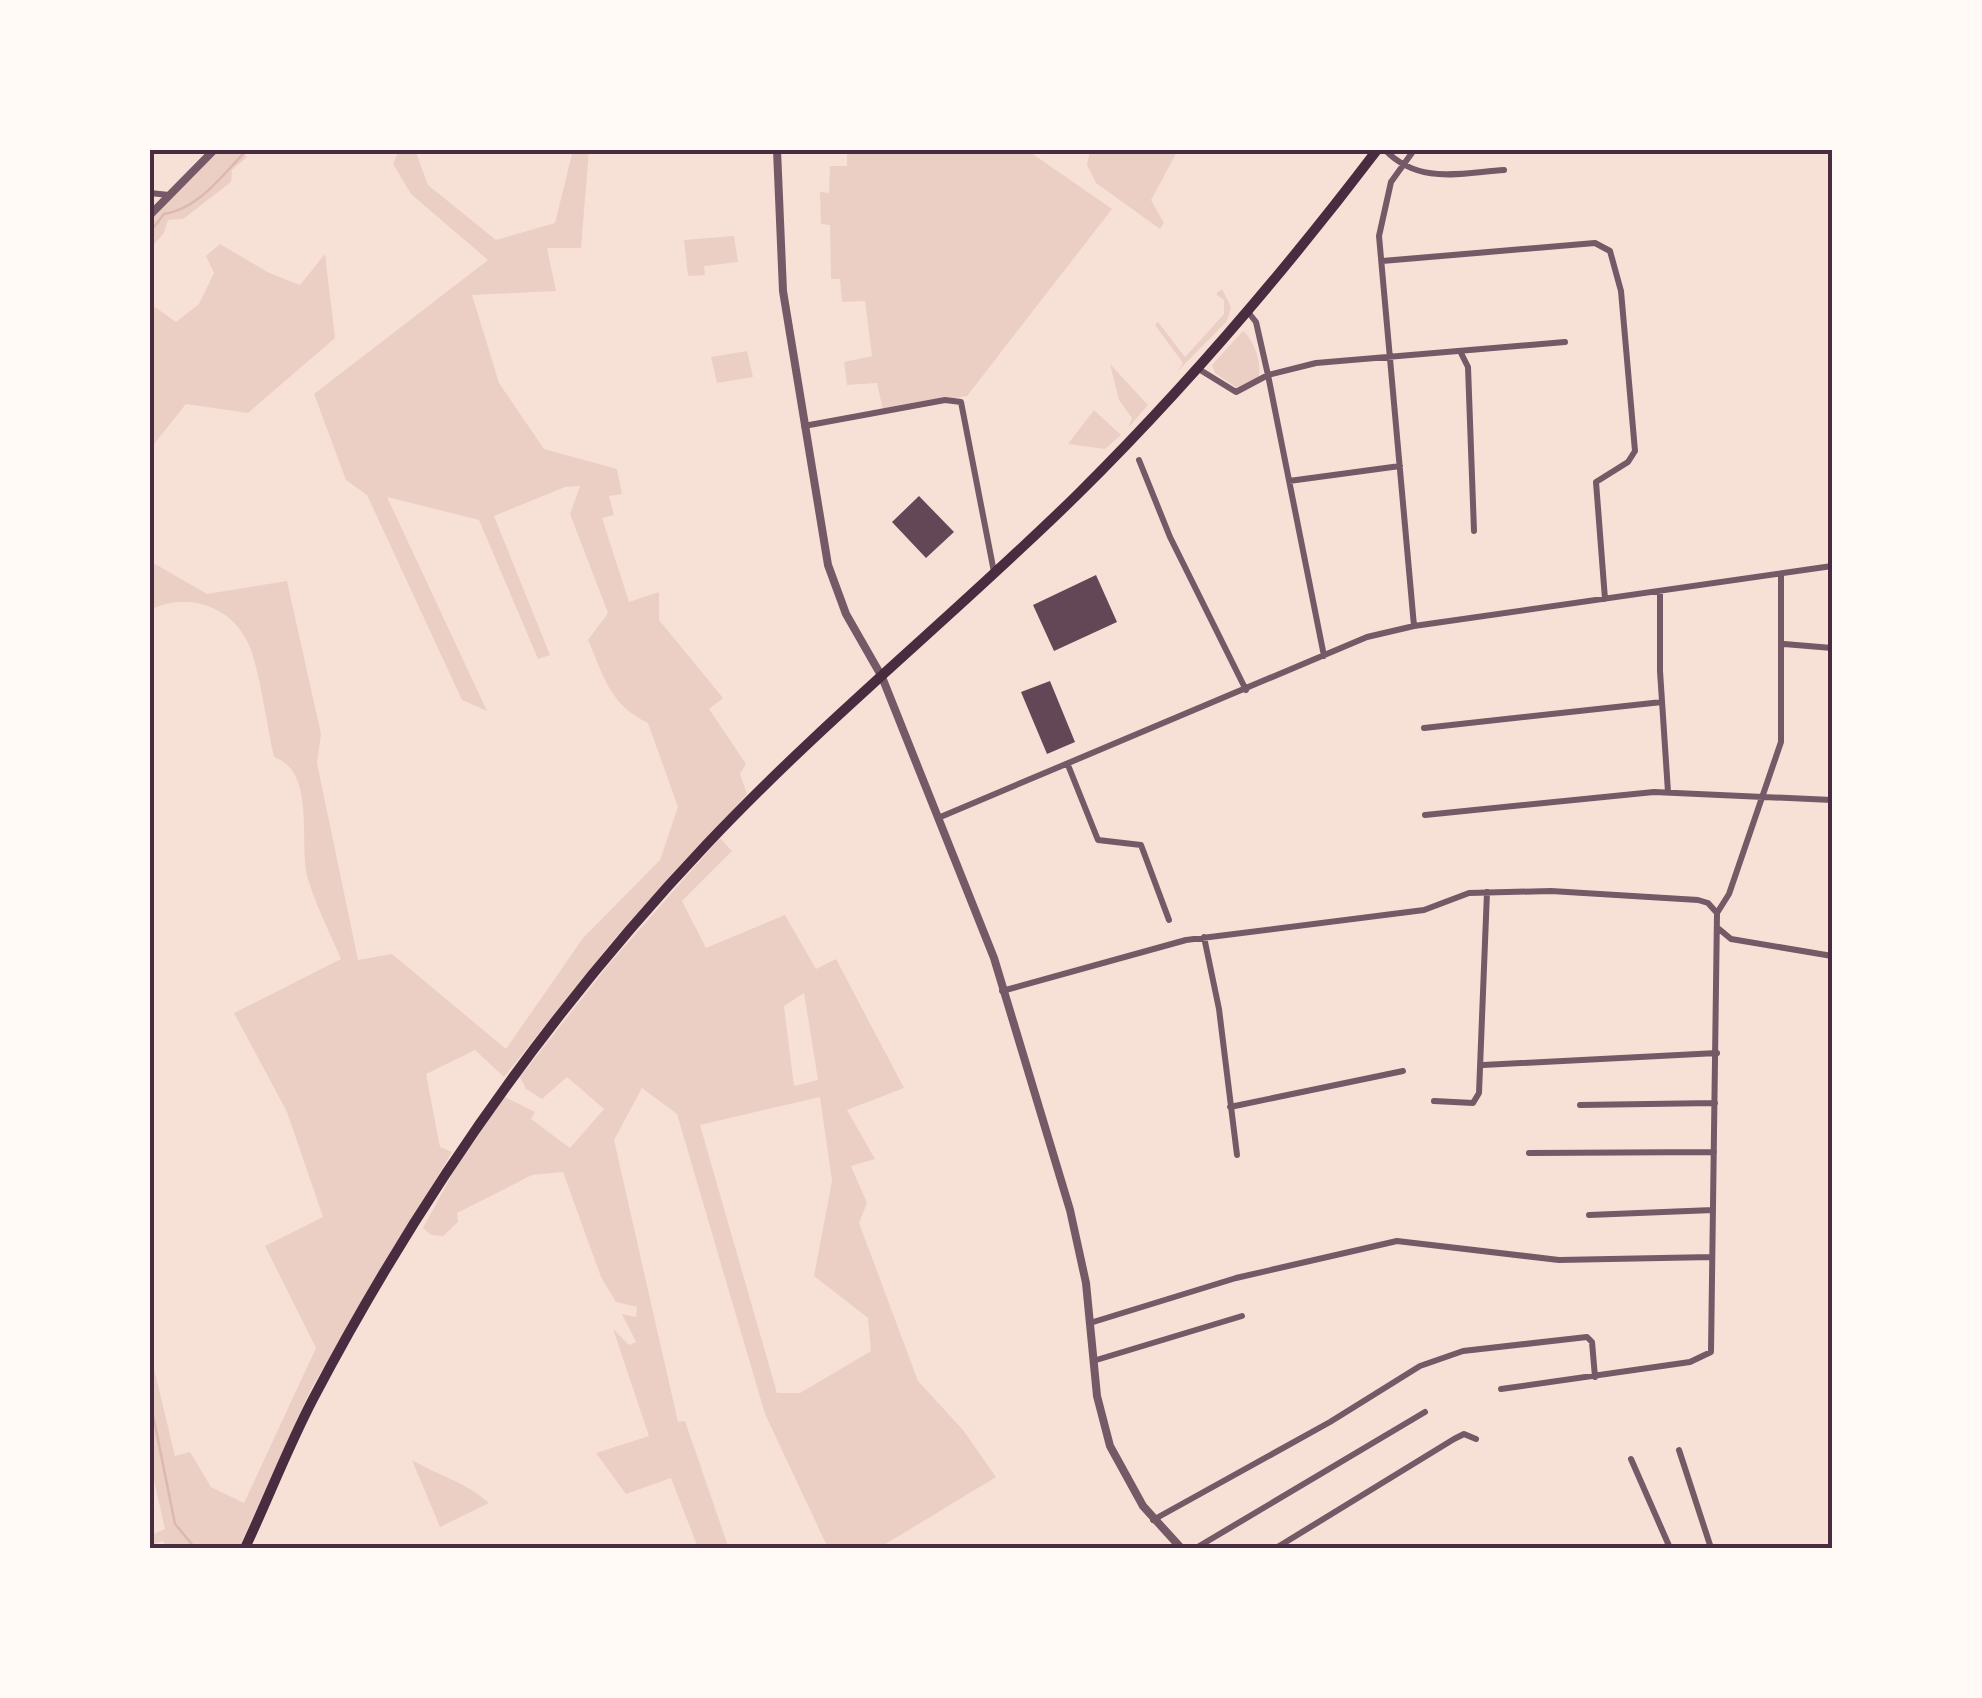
<svg xmlns="http://www.w3.org/2000/svg" width="1982" height="1698" font-family="Mulish,sans-serif">
<rect width="100%" height="100%" fill="#f7e1d7"/>
<path fill="#ebcfc5" fill-rule="evenodd" d="M218,150H241L247,157L232,170L231,182L183,219L168,220L164,233L150,249V216Z
M399,150H415L428,185L496,240L555,223L573,150H589L581,248H547L556,291L472,295L499,383L544,449L617,469L622,494L609,496L614,515L602,518L629,602L659,592V620L723,698L709,709L746,764L740,774L747,794L610,944L504,1077L475,1050L426,1074L440,1147L452,1152L311,1389L239,1548H170L162,1541L150,1546V1536L165,1529L150,1463V1352L175,1456L190,1452L211,1487L244,1503L316,1348L265,1246L323,1217L287,1112L234,1013L341,959C330,933 316,906 308,879C298,844 317,772 274,757C266,722 262,683 251,650C236,607 188,590 150,610V561L207,594L287,581L321,734L317,763L358,960L392,954L506,1049L583,938L660,860L678,807L648,723C610,705 604,677 588,640L608,613L570,514L580,486L565,487L494,516L550,655L538,659L479,520L387,497L487,711L462,700L367,495L346,480L314,394L488,260L411,194L393,164Z
M847,150H1027L1112,209L967,396L883,410L877,383L847,385L844,362L872,356L865,301L842,302L840,279H831L830,225L821,224L820,192L829,193L830,166H847Z
M1090,150H1178L1151,200L1164,223L1160,229L1096,183L1087,165Z
M734,236L738,262L704,266L705,275L688,276L684,240Z
M220,244L269,273L300,285L325,254L335,338L248,413L186,404L150,449V315L155,307L176,322L199,304L214,273L206,256Z
M1222,289L1231,307L1227,321L1177,372L1183,363L1155,325L1158,322L1185,357L1224,314V300L1216,294Z
M1243,331C1254,339 1263,366 1258,379L1237,388L1215,373L1212,365Z
M747,351L753,377L717,383L711,357Z
M1110,364L1148,405L1128,428L1132,418L1119,400Z
M1094,410L1121,435L1105,449L1068,444Z
M720,838L732,851L682,901L706,948L785,915L816,969L836,959L904,1088L847,1110L875,1159L851,1166L867,1203L859,1223L918,1381L963,1430L996,1477L879,1548H828L765,1414L677,1114L642,1088L614,1140L678,1422L685,1421L728,1546L698,1548L671,1478L626,1494L596,1453L649,1436L613,1329L629,1345L636,1342L622,1314L636,1317L637,1307L616,1302L601,1277L563,1172L532,1175L457,1213L458,1222L443,1236L431,1235L423,1228L455,1169L505,1097L535,1112L531,1119L570,1148L604,1109L567,1077L542,1099L526,1089L520,1077L609,964ZM804,993L818,1080L794,1086L784,1006ZM820,1097L832,1181L814,1276L868,1318L871,1351L800,1393H777L700,1125Z
M412,1460C441,1477 464,1481 489,1503L440,1527Z"/>
<g fill="none" stroke-linecap="round" stroke-linejoin="round">
<path stroke="#dcb8b0" stroke-width="2.5" d="M150,232L164,214C200,208 222,175 247,150
M150,1400L175,1524L195,1548"/>
</g>
<path fill="#644757" d="M919,496L954,532L926,558L892,522Z
M1096,575L1117,622L1054,651L1033,605Z
M1050,681L1075,742L1047,754L1021,692Z"/>
<g fill="none" stroke-linecap="round" stroke-linejoin="round">
<path stroke="#755966" stroke-width="6" d="M1385,150C1419,185 1460,173 1504,170
M150,193L169,195
M1382,261L1595,243L1610,251L1621,291L1635,451L1628,462L1596,482L1605,599
M1461,353L1468,367L1474,531
M1197,368L1236,392L1268,375L1256,322L1248,312
M804,426L945,400L961,402L994,572
M1139,460L1170,537L1246,690
M1289,481L1400,466
M1660,591V671L1668,792
M1414,626L1379,236L1391,182L1414,150
M1784,644L1832,648
M1324,656L1268,375L1316,363L1565,342
M1424,728L1662,702
M1068,765L1098,840L1141,845L1169,920
M1425,815L1654,792L1832,800
M938,818L1367,637L1414,626L1832,566
M1717,913L1729,894L1781,742V574
M1719,929L1731,939L1832,956
M1204,937L1219,1009L1237,1155
M1002,991L1186,940L1424,910L1469,893L1551,891L1698,900L1708,903L1717,913
M1832,1009V1047
M1483,1065L1717,1053
M1434,1101L1473,1103L1479,1093L1487,892
M1580,1105L1715,1103
M1230,1107L1403,1071
M1529,1153L1714,1152
M1589,1215L1713,1210
M1090,1323L1236,1278L1397,1241L1559,1260L1712,1257
M1093,1361L1242,1316
M1501,1389L1690,1362L1711,1352L1717,913
M1679,1450L1711,1548
M1631,1459L1670,1548
M1153,1520L1330,1422L1420,1366L1463,1351L1587,1337L1592,1342L1595,1377
M1196,1548L1425,1412
M1276,1548L1454,1439L1464,1434L1476,1439"/>
<path stroke="#755966" stroke-width="8" d="M777,150L783,291L828,565L846,614L882,677L994,958L1070,1210L1086,1283L1097,1396L1110,1446L1143,1506L1181,1548
M150,215L214,150"/>
<path stroke="#4a2c40" stroke-width="10" d="M245,1548C268,1499 288,1447 313,1399C419,1197 550,1010 707,844C824,720 957,613 1078,494C1186,387 1285,271 1377,150"/>
</g>
<rect width="1982" height="1698" fill="none" stroke="#fffaf5" stroke-width="305"/>
<rect x="152" y="152" width="1678" height="1394" fill="none" stroke="#4a2c40" stroke-width="4"/>
</svg>
